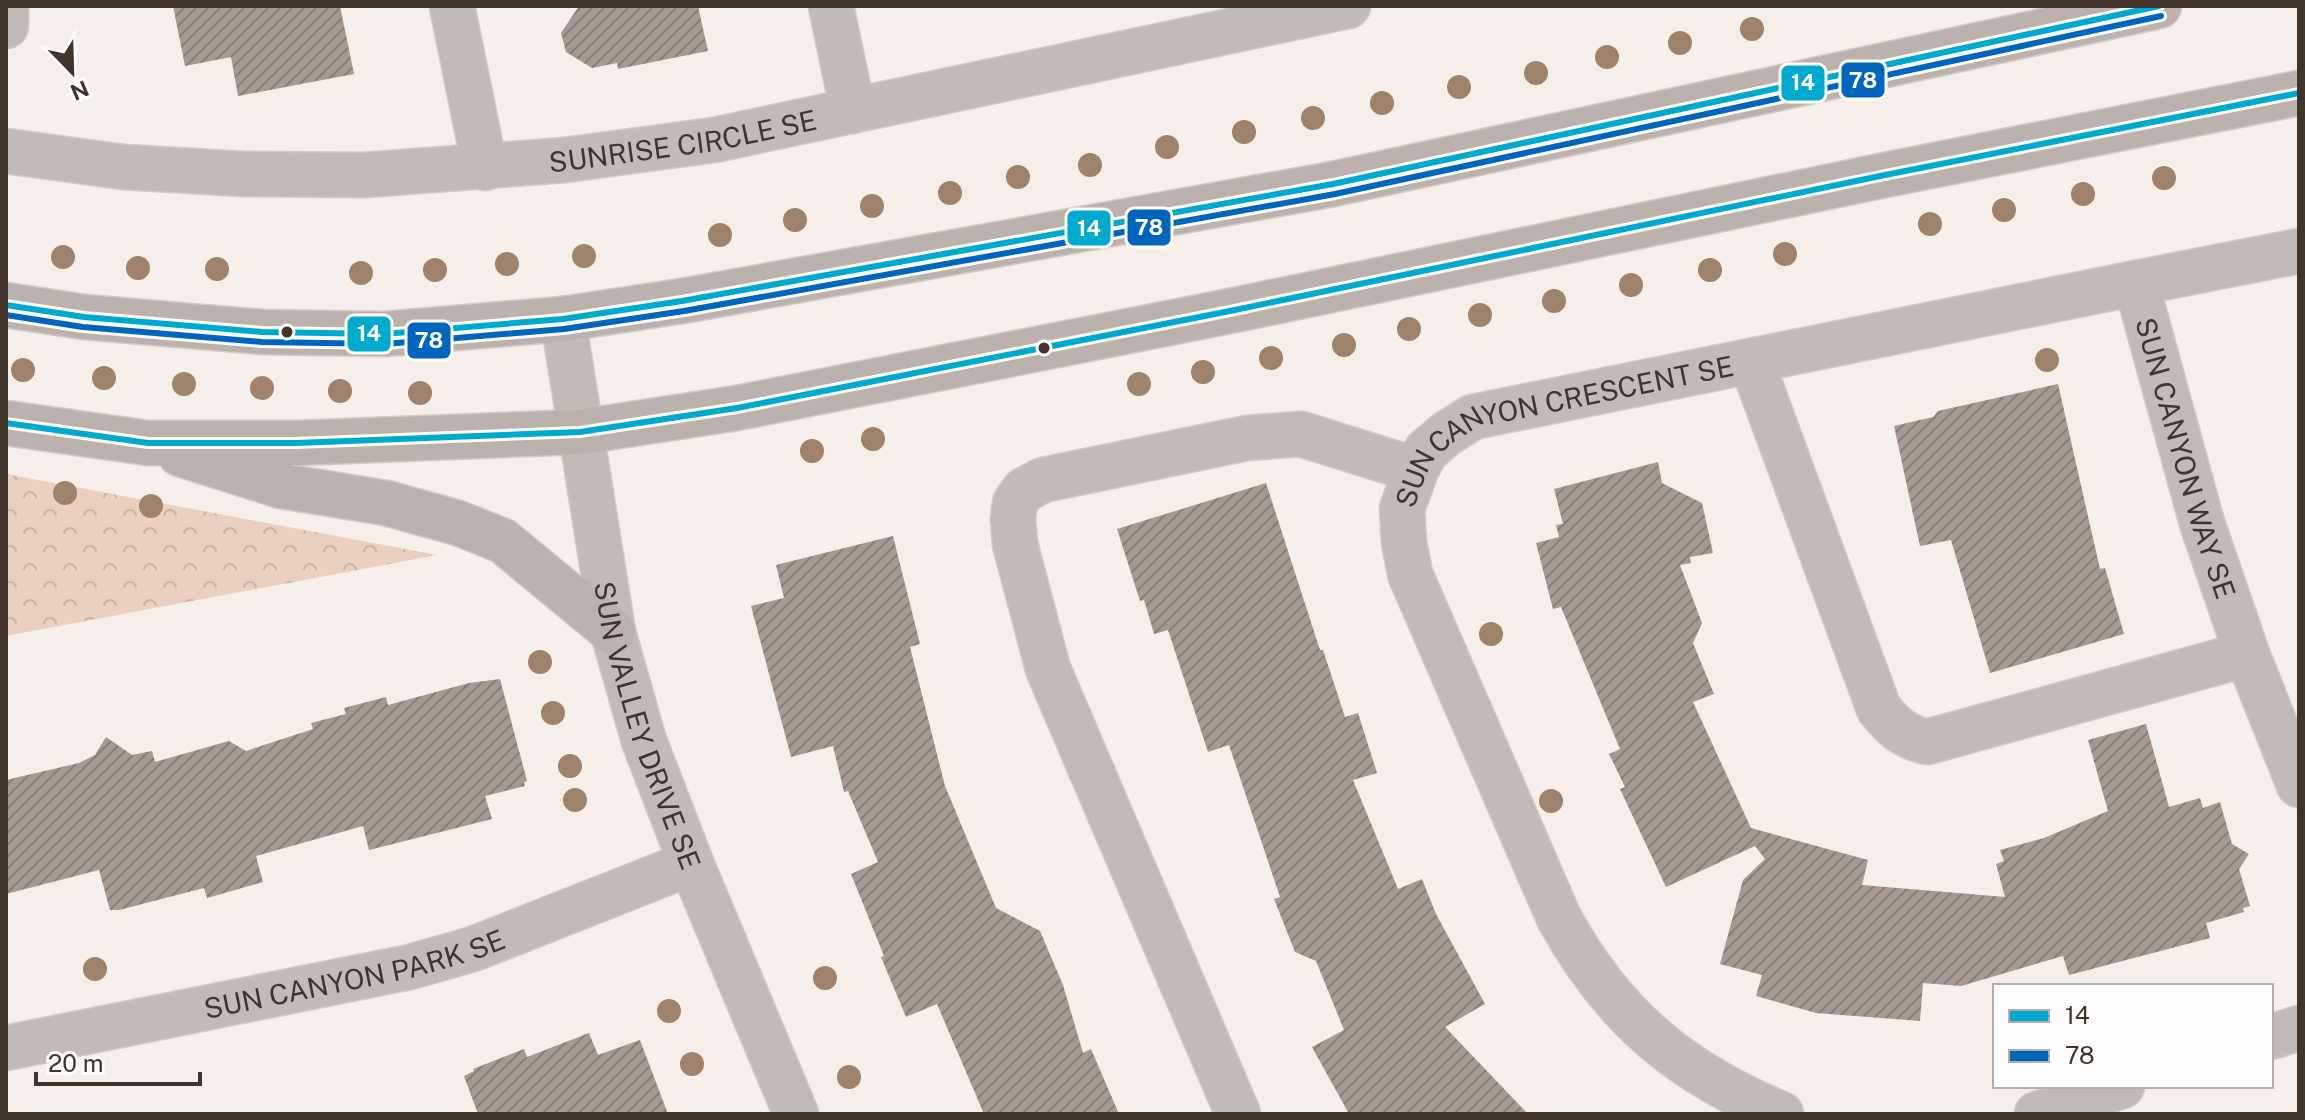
<svg xmlns="http://www.w3.org/2000/svg" width="2305" height="1120" font-family="'Public Sans',sans-serif">
<defs>
<pattern id="park-crowns" width="20" height="18" patternUnits="userSpaceOnUse" patternTransform="scale(2)"><rect width="20" height="18" fill="#ead0be"/><path d="M2 6a3 3 0 1 1 6 0M12 15a3 3 0 1 1 6 0" fill="none" stroke="#cab3a3"/></pattern>
<pattern id="building-hatch" width="6" height="6" patternUnits="userSpaceOnUse" patternTransform="scale(2)"><rect width="6" height="6" fill="#a59990"/><path d="M-1 1l2-2M0 6l6-6M5 7l2-2" fill="none" stroke="#887e76"/></pattern>
</defs>
<rect width="100%" height="100%" fill="#f6eee9"/>
<path fill="url(#park-crowns)" d="M6,474L437,555L6,636Z"/>
<path fill="url(#building-hatch)" d="M173,6H340L354,74L238,96L231,57L185,66Z
M579,6H698L708,51L618,69L617,63L592,68L566,52L561,33Z
M2058,384L2100,569L2105,568L2124,634L1990,673L1951,540L1920,546L1894,426L1933,417L1938,411Z
M1658,462L1662,483L1702,503L1713,553L1690,557L1691,563L1680,565L1702,623L1693,643L1714,694L1693,702L1751,828L1868,860L1862,885L2005,897L1996,864L2004,861L2000,850L2044,838L2108,811L2088,740L2146,724L2169,807L2200,798L2203,808L2220,802L2232,844L2249,854L2239,869L2250,906L2243,908L2244,912L2206,923L2210,938L2069,975L2063,956L1961,986L1923,983L1920,1021L1816,1013L1756,996L1762,975L1720,964L1743,880L1765,859L1755,846L1666,887L1620,789L1625,787L1609,754L1620,749L1561,607L1553,609L1536,543L1559,537L1556,525L1563,524L1554,489Z
M1266,483L1320,650H1323L1345,717L1358,713L1377,773L1353,780L1398,889L1422,879L1436,914L1485,1004L1445,1027L1528,1114H1349L1312,1047L1344,1030L1316,961L1295,952L1274,899L1280,897L1229,745L1208,752L1168,630L1154,634L1144,600L1140,601L1117,529Z
M893,536L920,644L910,647L945,786L996,908L1040,931L1063,985L1083,1053L1091,1049L1119,1114H984L937,1004L906,1017L881,957L884,956L851,874L878,862L848,791L844,792L833,746L791,757L751,606L784,598L776,565Z
M500,679L527,781L524,782L525,786L485,796L492,819L369,850L363,826L256,856L263,882L207,898L204,888L119,910H110L99,870L6,894V780L79,763L95,755L106,737L132,755L152,751L155,762L229,741L246,751L313,729L311,723L346,714L344,708L386,697L388,705L469,683Z
M589,1033L598,1055L640,1040L668,1114H478L464,1076L474,1071L473,1069L524,1049L527,1057Z"/>
<g fill="none" stroke-linecap="round" stroke-linejoin="round">
<g stroke="#d1cac4" stroke-width="47">
<g id="minor">
<path d="M452,6L485,168"/>
<path d="M831,6L853,111"/>
<path d="M6,26V6"/>
<path id="s1" d="M6,151L123,167L244,174L364,175L565,160L714,140L1348,6"/>
<path id="s2" d="M2299,251L2136,283L2202,523L2247,654L2299,785"/>
<path id="s3" d="M563,319L613,632L644,741L691,863L796,1114"/>
<path d="M1752,363L1879,709C1894,727 1903,736 1927,742L2247,654"/>
<path d="M2271,1037L2299,1028"/>
<path id="s4" d="M6,1048L410,967L473,949L691,863"/>
<path d="M1238,1114L1048,669L1015,544L1013,519L1015,503L1024,490L1043,480L1247,438L1301,434L1416,470"/>
<path id="s5" d="M1781,1114C1679,1072 1612,1015 1559,918L1410,574L1404,542L1402,509L1416,470L1426,451L1446,434L1473,417L2136,283"/>
<path d="M2037,1114L2122,1086"/>
</g>
</g>
<g stroke="#d1cac4" stroke-width="47">
<path id="major" d="M6,305L84,317L262,332L384,334L563,319L682,301L1333,184L2159,6
M6,423L148,443H296L580,432L737,408L1225,312L1885,175L2299,93
M180,454L281,486L386,503L458,523L503,541L613,632"/>
</g>
<use href="#minor" stroke="#c2bab5" stroke-width="44"/>
<use href="#major" stroke="#bcb2ad" stroke-width="44"/>
<g stroke="#fdfdfd" stroke-width="12">
<path id="bus-1" d="M6,305L84,317L262,332L384,334L563,319L682,301L1333,184L2159,6
M6,423L148,443H296L580,432L737,408L1225,312L1885,175L2299,93"/>
</g>
<g stroke="#fdfdfd" stroke-width="12">
<path id="bus-2" d="M6,315L83,327L262,342L385,344L564,329L684,311L1335,194L2161,16"/>
</g>
<use href="#bus-1" stroke="#00a9ce" stroke-width="6"/>
<use href="#bus-2" stroke="#0065bd" stroke-width="6"/>
</g>
<g fill="#9e8269">
<circle cx="1752" cy="29" r="12"/>
<circle cx="1680" cy="43" r="12"/>
<circle cx="1607" cy="57" r="12"/>
<circle cx="1536" cy="73" r="12"/>
<circle cx="1459" cy="87" r="12"/>
<circle cx="1382" cy="103" r="12"/>
<circle cx="1313" cy="118" r="12"/>
<circle cx="1244" cy="132" r="12"/>
<circle cx="1167" cy="147" r="12"/>
<circle cx="1090" cy="165" r="12"/>
<circle cx="1018" cy="177" r="12"/>
<circle cx="2164" cy="178" r="12"/>
<circle cx="950" cy="193" r="12"/>
<circle cx="2083" cy="194" r="12"/>
<circle cx="872" cy="206" r="12"/>
<circle cx="2004" cy="210" r="12"/>
<circle cx="795" cy="220" r="12"/>
<circle cx="1930" cy="224" r="12"/>
<circle cx="720" cy="235" r="12"/>
<circle cx="1785" cy="254" r="12"/>
<circle cx="584" cy="256" r="12"/>
<circle cx="63" cy="257" r="12"/>
<circle cx="507" cy="264" r="12"/>
<circle cx="138" cy="268" r="12"/>
<circle cx="217" cy="269" r="12"/>
<circle cx="435" cy="270" r="12"/>
<circle cx="1710" cy="270" r="12"/>
<circle cx="361" cy="273" r="12"/>
<circle cx="1631" cy="285" r="12"/>
<circle cx="1554" cy="301" r="12"/>
<circle cx="1480" cy="315" r="12"/>
<circle cx="1409" cy="329" r="12"/>
<circle cx="1344" cy="345" r="12"/>
<circle cx="1271" cy="358" r="12"/>
<circle cx="2047" cy="360" r="12"/>
<circle cx="23" cy="370" r="12"/>
<circle cx="1203" cy="372" r="12"/>
<circle cx="104" cy="378" r="12"/>
<circle cx="184" cy="384" r="12"/>
<circle cx="1139" cy="384" r="12"/>
<circle cx="262" cy="388" r="12"/>
<circle cx="340" cy="391" r="12"/>
<circle cx="420" cy="393" r="12"/>
<circle cx="873" cy="439" r="12"/>
<circle cx="812" cy="451" r="12"/>
<circle cx="65" cy="493" r="12"/>
<circle cx="151" cy="506" r="12"/>
<circle cx="1491" cy="634" r="12"/>
<circle cx="540" cy="662" r="12"/>
<circle cx="553" cy="713" r="12"/>
<circle cx="570" cy="766" r="12"/>
<circle cx="575" cy="800" r="12"/>
<circle cx="1551" cy="801" r="12"/>
<circle cx="95" cy="969" r="12"/>
<circle cx="825" cy="978" r="12"/>
<circle cx="669" cy="1011" r="12"/>
<circle cx="692" cy="1064" r="12"/>
<circle cx="849" cy="1077" r="12"/>
</g>
<g fill="#41352b" stroke="#fdfdfd" stroke-width="3">
<circle cx="287" cy="332" r="7"/>
<circle cx="1044" cy="348" r="7"/>
</g>
<g text-anchor="middle" dominant-baseline="central" stroke-width="8" stroke-linejoin="round" paint-order="stroke">
<g font-size="28" fill="#41352b" stroke="#fdfdfd">
<text stroke="none"><textPath href="#s1" startOffset="680">SUNRISE CIRCLE SE</textPath></text>
<text stroke="none"><textPath href="#s5" startOffset="938">SUN CANYON CRESCENT SE</textPath></text>
<text stroke="none"><textPath href="#s2" startOffset="348">SUN CANYON WAY SE</textPath></text>
<text stroke="none"><textPath href="#s3" startOffset="416">SUN VALLEY DRIVE SE</textPath></text>
<text stroke="none"><textPath href="#s4" startOffset="356">SUN CANYON PARK SE</textPath></text>
</g>
</g>
<g stroke="#fdfdfd" stroke-width="3">
<rect x="1840" y="61" width="46" height="38" rx="8" fill="#0065bd"/>
<rect x="1780" y="64" width="46" height="38" rx="8" fill="#00a9ce"/>
<rect x="1126" y="208" width="46" height="39" rx="8" fill="#0065bd"/>
<rect x="1066" y="209" width="46" height="38" rx="8" fill="#00a9ce"/>
<rect x="346" y="315" width="46" height="38" rx="8" fill="#00a9ce"/>
<rect x="406" y="321" width="46" height="39" rx="8" fill="#0065bd"/>
</g>
<g font-size="22" text-anchor="middle" font-weight="bold" fill="#fff">
<text x="1863" y="88">78</text>
<text x="1803" y="90">14</text>
<text x="1149" y="235">78</text>
<text x="1089" y="236">14</text>
<text x="369" y="341">14</text>
<text x="429" y="348">78</text>
</g>
<rect width="2305" height="1120" fill="none" stroke="#41352b" stroke-width="16"/>
<rect x="1993" y="984" width="280" height="104" fill="#fdfdfd" stroke="#b2ada9" stroke-width="2"/>
<rect x="2009" y="1010" width="40" height="12" fill="#00a9ce" stroke="#b2ada9" stroke-width="2"/>
<text x="2065" y="1024" font-size="24" fill="#41352b">14</text>
<rect x="2009" y="1050" width="40" height="12" fill="#0065bd" stroke="#b2ada9" stroke-width="2"/>
<text x="2065" y="1064" font-size="24" fill="#41352b">78</text>
<g transform="translate(72 72) rotate(157)" stroke="#fdfdfd" stroke-width="6" paint-order="stroke">
<path d="M0-6L14 30L0 20L-14 30Z" fill="#41352b"/>
<text y="-12" font-size="22" font-weight="bold" text-anchor="middle" fill="#41352b">N</text>
</g>
<path d="M36 1072v12h164v-12" fill="none" stroke="#41352b" stroke-width="4"/>
<text x="48" y="1072" font-size="24" fill="#41352b" stroke="#fdfdfd" stroke-width="6" paint-order="stroke">20 m</text>
</svg>
